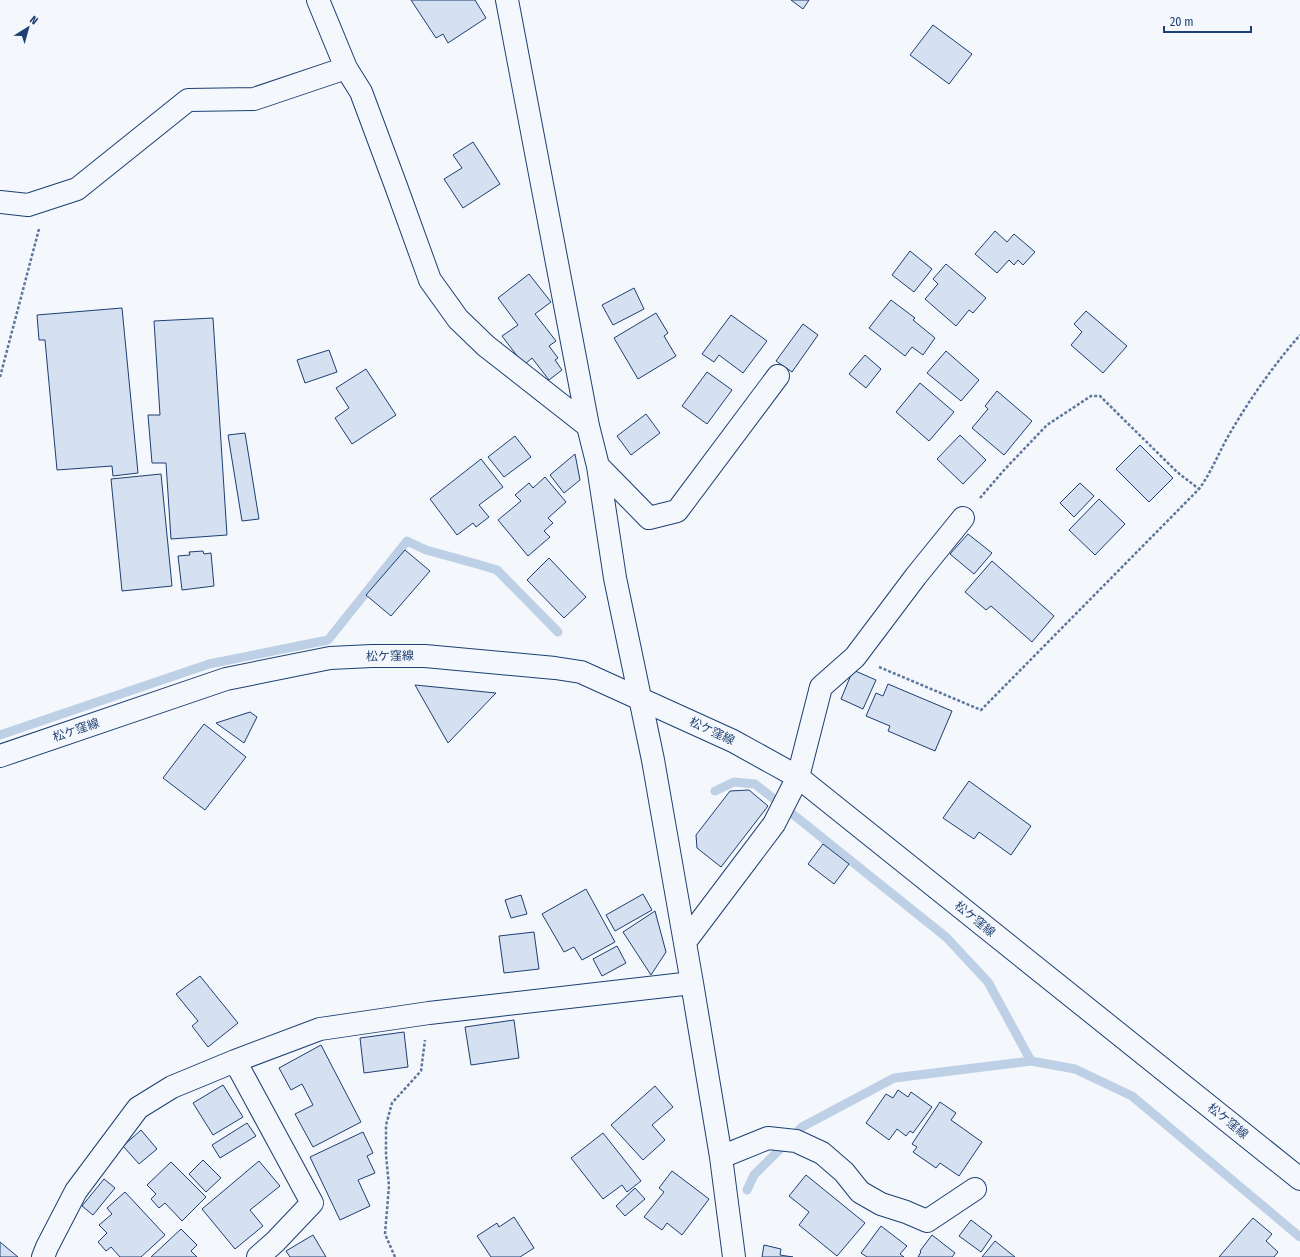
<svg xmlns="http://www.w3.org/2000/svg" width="1300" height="1257" font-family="'Fira Sans Condensed','Noto Sans JP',sans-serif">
<rect width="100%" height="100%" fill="#f4f7fb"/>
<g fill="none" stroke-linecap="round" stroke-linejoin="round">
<path stroke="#bed0e5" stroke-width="9" d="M0,735L209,664L328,640L407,541L426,550L477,564L497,570L558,632
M715,791L734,782L755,784L946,937L988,982L1031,1061
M747,1190L754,1175L802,1127L894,1078L1031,1061L1075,1069L1132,1096L1300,1237"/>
</g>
<path fill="#d5e0f0" stroke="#1d3f73" d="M411,0H475L486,18L448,43L443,34L436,38Z
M791,0H809L803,9Z
M933,25L972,54L949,84L910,55Z
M473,142L500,184L463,208L444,179L462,168L453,155Z
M995,231L1007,242L1014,234L1035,252L1023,265L1018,260L1014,265L1009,260L997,273L975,254Z
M910,251L932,269L914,292L892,275Z
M946,264L986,298L973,313L969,310L956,326L925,299L938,284L933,279Z
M529,274L551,302L535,314L556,341L549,346L558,358L555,360L562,370L549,380L532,358L524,365L502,336L518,325L498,298Z
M634,288L644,309L613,325L602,305Z
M891,300L915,318L913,320L935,338L923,355L912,347L905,356L869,328Z
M122,308L138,473L113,476L112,466L57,470L45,340H39L37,315Z
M1086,311L1127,346L1103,373L1071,345L1082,332L1074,324Z
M656,313L668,333L664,336L676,356L638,379L614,338Z
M731,315L767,341L743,373L719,355L714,362L702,354Z
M213,318L227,535L171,539L166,463H152L148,415H160L154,321Z
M803,324L818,335L792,372L776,361Z
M329,350L337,372L305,383L297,360Z
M946,351L979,380L961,401L927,373Z
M865,355L881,369L866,388L849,374Z
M366,369L396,415L352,444L335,418L349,408L336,388Z
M707,372L732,390L707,424L682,406Z
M920,383L954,412L929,441L896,412Z
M997,391L1032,421L1004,455L972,428L988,409L985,406Z
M646,414L660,433L631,455L617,436Z
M245,433L259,519L242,521L228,435Z
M960,435L986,460L963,484L937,459Z
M515,436L531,457L504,477L488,457Z
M1140,445L1173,478L1149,502L1116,469Z
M575,454L580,480L564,493L550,475Z
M481,459L503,487L479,505L489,517L476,527L473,523L457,535L430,499Z
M161,474L172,586L122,591L111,479Z
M545,477L566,502L548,518L553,523L544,531L550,537L528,556L498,520L521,501L515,495L529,483L533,488Z
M1080,483L1094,496L1074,517L1060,503Z
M1099,499L1125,524L1095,555L1069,530Z
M968,534L992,553L974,574L950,554Z
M405,550L430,571L391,616L366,595Z
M203,551L204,554L211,553L214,586L182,590L178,556L190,555L189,552Z
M549,558L586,597L564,618L527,580Z
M992,561L1054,616L1032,642L991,606L986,610L965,592Z
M853,670L876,680L863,709L841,699Z
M888,684L952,711L935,751L888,731L890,726L866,716L876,693L883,696Z
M415,685L496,693L448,743Z
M250,712L257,717L244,743L216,723Z
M204,724L246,757L205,810L163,778Z
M969,781L1031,826L1011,855L979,832L974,839L943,818Z
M749,790L768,806L721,867L697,848L696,835L730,791Z
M823,844L849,864L834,884L808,864Z
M586,889L615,942L582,960L574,947L564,952L542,914Z
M643,894L652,910L615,931L606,915Z
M521,895L527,914L511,918L505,900Z
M655,911L666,952L651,975L623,932Z
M534,932L539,969L504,973L499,936Z
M617,946L626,963L602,976L593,959Z
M200,976L238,1023L208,1047L192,1026L198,1021L176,994Z
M514,1020L519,1058L471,1065L465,1027Z
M404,1032L408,1067L364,1073L360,1038Z
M321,1045L361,1122L313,1147L295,1114L313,1105L302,1084L291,1090L279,1068Z
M223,1085L243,1117L213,1135L193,1103Z
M655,1086L673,1107L652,1125L665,1140L643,1160L611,1125Z
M898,1090L908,1097L911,1092L932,1107L913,1133L910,1131L906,1136L897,1129L889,1140L866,1123L886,1094L893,1098Z
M940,1102L956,1113L951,1120L982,1142L959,1176L940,1163L936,1168L913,1152L917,1147L912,1144Z
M247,1123L256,1136L220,1158L212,1145Z
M141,1130L157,1149L139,1164L123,1146Z
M363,1132L373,1153L367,1156L375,1173L358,1180L370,1206L340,1220L310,1157Z
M603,1133L641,1181L627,1192L622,1185L603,1199L571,1158Z
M203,1160L221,1178L206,1192L189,1174Z
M259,1161L280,1186L250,1210L263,1226L235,1249L202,1209Z
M171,1162L206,1197L182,1221L165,1203L159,1208L151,1199L156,1194L147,1185Z
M672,1171L709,1199L682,1235L667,1223L662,1230L644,1217L664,1192L659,1188Z
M806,1175L865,1223L837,1256L799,1225L809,1212L789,1196Z
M104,1179L115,1188L93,1215L82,1206Z
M635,1188L645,1199L625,1216L616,1206Z
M125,1192L165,1235L141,1257H120L111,1247L106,1251L98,1242L107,1233L99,1225L112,1214L107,1208Z
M514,1217L534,1248L520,1257H491L477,1236L497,1223L499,1227Z
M1253,1218L1272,1234L1266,1241L1278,1252L1274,1257H1219Z
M971,1220L992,1236L981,1252L959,1236Z
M881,1226L907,1246L900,1254L904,1257H867L861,1253Z
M181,1229L197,1245L191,1251L197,1257H151Z
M313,1235L326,1257H290L286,1251Z
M932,1235L955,1253L952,1257H918L921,1252L920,1251Z
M995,1241L1015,1257H982Z
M0,1242L18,1257H0Z
M764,1245L781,1249L780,1255L793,1257H762Z"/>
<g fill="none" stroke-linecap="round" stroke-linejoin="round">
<g stroke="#1d3f73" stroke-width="24">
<path id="street" d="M318,0L346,68L361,92L396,186L430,280L458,319L486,346L588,426
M507,0L588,426L598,466L615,578L653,760L692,983L721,1157L734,1257
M0,202L28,205L77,189L188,100L254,99L346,68
M598,466L649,518L677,511L778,376
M685,942L774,824L798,777L821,687L855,657L916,576L963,518
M235,1061L312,1203L275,1242L258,1257
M721,1157L768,1138L796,1141L822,1153L844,1172L860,1192L881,1204L906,1212L927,1221L975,1189
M43,1257L47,1247L76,1191L138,1108L172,1087L235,1061L320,1029L429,1013L692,983"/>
</g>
<g stroke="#1d3f73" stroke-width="24">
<path id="secondary" d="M0,756L226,679L330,658L372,656H425L555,668L581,672L733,741L798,777L1300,1179"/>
</g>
<path stroke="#5e769c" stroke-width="2.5" stroke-dasharray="3 2" stroke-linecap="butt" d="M0,377L39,229
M980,498L1005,469L1047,425L1091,396H1100L1177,472L1199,489
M879,667L981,710L1199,489C1210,474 1217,457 1226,440C1247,403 1272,367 1300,335
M395,1257L385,1234L389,1186L386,1155V1125L392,1103L421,1071L425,1040"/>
<use href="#street" stroke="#f4f7fb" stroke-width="22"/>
<use href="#secondary" stroke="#f4f7fb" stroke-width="22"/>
</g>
<g text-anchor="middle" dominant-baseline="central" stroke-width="3" stroke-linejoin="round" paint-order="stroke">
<g font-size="12" fill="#1d3f73" stroke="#f4f7fb">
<text transform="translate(390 656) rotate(-1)">松ケ窪線</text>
<text transform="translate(76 730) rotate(-19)">松ケ窪線</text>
<text transform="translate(712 731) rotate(25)">松ケ窪線</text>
<text transform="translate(975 919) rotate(39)">松ケ窪線</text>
<text transform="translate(1228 1121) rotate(39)">松ケ窪線</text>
</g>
</g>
<g transform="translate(28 28) rotate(37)" stroke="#f4f7fb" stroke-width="3" paint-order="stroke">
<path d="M0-3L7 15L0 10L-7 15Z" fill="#1d3f73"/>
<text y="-6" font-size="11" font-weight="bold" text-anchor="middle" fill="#1d3f73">N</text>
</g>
<path d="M1164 26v6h87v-6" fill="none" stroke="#1d3f73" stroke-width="2"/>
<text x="1170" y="26" font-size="12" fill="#1d3f73" stroke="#f4f7fb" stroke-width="3" paint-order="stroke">20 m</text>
</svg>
